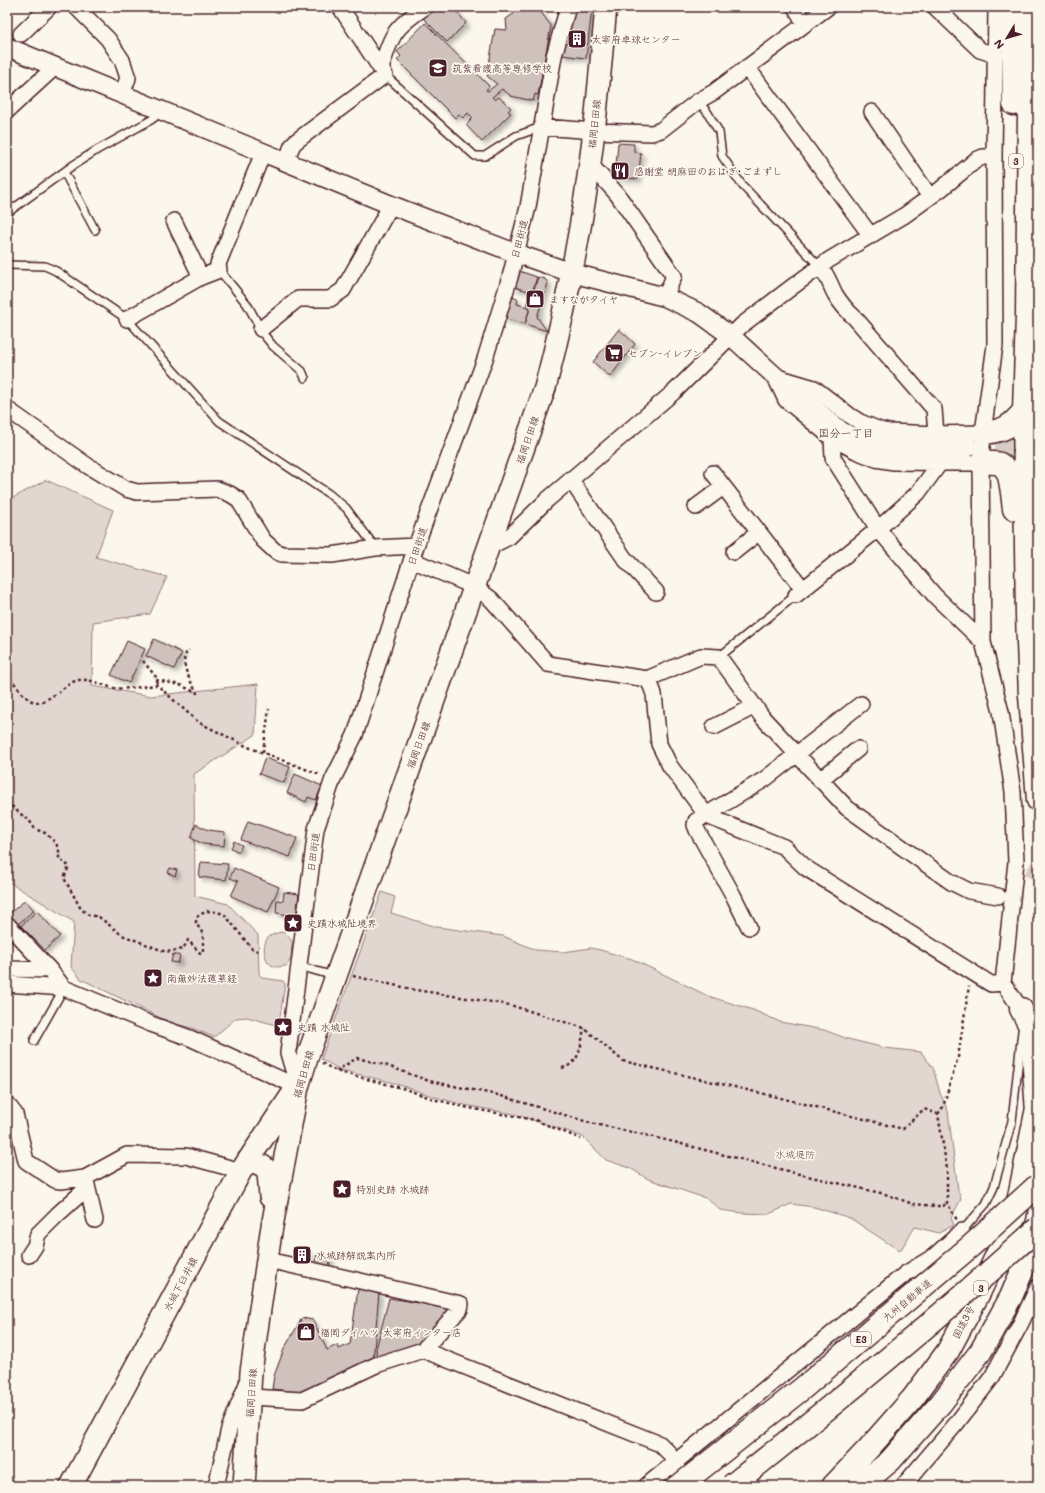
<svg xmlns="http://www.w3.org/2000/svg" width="1045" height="1493" font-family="Mali,'Klee One',sans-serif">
<defs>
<filter id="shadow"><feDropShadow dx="3.5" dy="3.5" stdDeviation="2" flood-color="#0004"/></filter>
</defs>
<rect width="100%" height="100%" fill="#fbf7ec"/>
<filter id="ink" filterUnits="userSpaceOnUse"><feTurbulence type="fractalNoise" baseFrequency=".025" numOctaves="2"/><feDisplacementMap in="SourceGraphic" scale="8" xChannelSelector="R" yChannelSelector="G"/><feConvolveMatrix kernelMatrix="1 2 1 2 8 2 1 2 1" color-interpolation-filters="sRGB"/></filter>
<g filter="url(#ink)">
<path fill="#e2d7d0" stroke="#967b7e" d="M46,480L113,510L96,557L167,577L150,614L93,622L92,686L151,696L258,684L255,735L194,774L195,896L228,904L258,935L259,974L263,978L283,981L285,984L279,1023L276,1025L247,1017L236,1018L214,1037L192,1028L171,1023L81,979L71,967L74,922L7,881V501Z
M382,892L395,897L391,913L437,927L503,936L536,950L563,952L591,948L600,950L632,959L708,996L753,1010L780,1022L824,1030L848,1039L885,1048L921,1052L933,1068L940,1093L948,1111L958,1190L961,1199L951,1218L954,1225L939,1233L915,1227L900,1251L850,1218L814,1207L791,1204L769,1214L742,1213L720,1210L708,1199L648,1179L630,1168L606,1160L583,1137L567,1131L514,1114L464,1105L432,1096L394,1083L341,1070L321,1059Z
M282,932L286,934L292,941L291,959L286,966C282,966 277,968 273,966C265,963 262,949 266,941C268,935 277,933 282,932Z"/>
<path fill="#cfc2bc" stroke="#4a1f2b" filter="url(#shadow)" d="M440,7H453L466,23L447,42L423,18Z
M522,8L541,12L551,26L538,95L535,94L533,101L511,96L502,89L492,97L495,100L499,97L511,108L508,111L511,113L482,142L466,125L473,118L468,113L463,118L459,114L455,118L397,60L401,56L397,52L425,23L489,86L486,90L488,91L497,84L487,76L495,29L507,30L506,19Z
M573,8L592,9L586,58L561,55Z
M618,143L634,144V152L641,153L638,179L615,177Z
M519,271L537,277L532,292L514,287Z
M538,277L545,279L548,283L537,317L547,331L525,324L530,308L526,306L530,292L533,293Z
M509,296L518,299L517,304L530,308L525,324L503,318Z
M619,329L635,344L610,377L593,362Z
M154,639L182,653L174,669L146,656Z
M127,641L145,649L129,683L111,675Z
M265,758L290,767L284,783L259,774Z
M295,774L322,786L316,800L308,797L306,802L287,793Z
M248,821L297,838L290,857L241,840Z
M196,824L208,830L225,832L224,846L203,844L191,838Z
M234,841L242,845L239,852L231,848Z
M201,862L228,864L226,880L199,877Z
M170,868L177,870L175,876L168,873Z
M234,868L279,887L268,912L231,896L238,881L230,878Z
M284,892L299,894L296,916L276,913L277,900L283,901Z
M25,900L34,910L17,925L8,915Z
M37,911L60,936L45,950L21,926Z
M173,954L180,956L178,963L171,962Z
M296,1249L310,1252L308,1260L294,1257Z
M317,1255L331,1258L329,1266L315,1262Z
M358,1289L379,1292L373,1361L304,1393L272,1389L274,1376L284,1349L302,1318L313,1320L327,1350L337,1345L339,1349L350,1344Z
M389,1298L452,1308L423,1342L377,1359L376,1349Z"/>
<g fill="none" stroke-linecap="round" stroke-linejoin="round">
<path stroke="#d8ccc5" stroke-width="15" stroke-dasharray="15 8" stroke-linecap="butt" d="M1028,868L1038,874"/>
<path stroke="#d8ccc5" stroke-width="18" stroke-dasharray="18 9" stroke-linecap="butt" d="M968,447L1038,448"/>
<g stroke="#4a1f2b" stroke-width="10">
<path id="service" d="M385,75L475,156H485L516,136L541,127
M698,101L708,113L719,132L722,156L742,185L820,267
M64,172L95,230
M7,213L72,166L97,150L151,120L155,117L158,109
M7,265L45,266L56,271L127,319L219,421L329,494L346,508L375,547
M219,270L247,304L264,335L273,346L302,371L305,378
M719,657L796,595
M299,966L334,976
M34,1041L64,988
M962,1231L986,1204L994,1187L1012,1121L1022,1031"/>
</g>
<g stroke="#4a1f2b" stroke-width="18">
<path id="minor" d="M76,7L108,39L122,60L128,78L122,94
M795,7L805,24
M935,7L980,50L996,55
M996,7L994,157L995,345L983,433L981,463L983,642L1001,712L1013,792L1016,862L1003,983L1021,1009
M21,34L49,7
M747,67L871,236
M381,69C391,34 395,27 425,7
M7,111L55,67
M872,112L930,197
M542,127L594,131L652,133L661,130L698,101L714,92L828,7
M286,162L292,146L295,142L385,75L340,7
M590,164L617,194L674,276L665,297
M174,221L201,277
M820,267C828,275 830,285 835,294C841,304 847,311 855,318L934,409L936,434
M127,319L201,277L219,270L218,264L263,153
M261,329L298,299H330L343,290L391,205
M775,377L786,400L832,438L856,451L876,459L894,462L981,463
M777,377L814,388L849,415L860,422L880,430L889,432L936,434L983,433
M7,409L88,466L126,489L137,492L217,489L230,494L238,499L263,540L275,551L282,554L332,555L375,548L416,546
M832,438L833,458L878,529L935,596L983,642
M713,473L803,589
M570,479L625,559L656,592
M696,507L723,487
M489,547L509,537L547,500L675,391L742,325L792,287L829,260L905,215L941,189L976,160L983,157H994
M734,552L759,532
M412,560L475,587L491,599L548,664L647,679L651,686L654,694L659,744L670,766L707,816L784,847L806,868L991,984L1003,983
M796,595L878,529L918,493L940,463
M647,679L701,656L719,657L763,718L847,808L951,882L969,891L998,896
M714,727L755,706
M820,780L858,749
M7,924L50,970L64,988L151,1024L190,1038L298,1087
M749,927L733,895L697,830L695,825L696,821L765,779L861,704
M7,969L50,970
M7,984L64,988
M298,1087L288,1053L316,829L333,779L355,735L416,546L485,359L510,277L528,207L554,56L568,7
M7,1104L15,1114L26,1161L55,1180L61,1181L85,1178L127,1155L186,1156L241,1171
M86,1181L95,1220
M29,1255L35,1246L38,1234L58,1214L87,1188
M268,1260L461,1304L460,1309L423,1350
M251,1397L302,1400L376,1365L423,1350L660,1444L670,1454L686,1486
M216,1486L229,1429L246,1386
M646,1486L905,1274L933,1257L962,1231
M903,1486L956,1424L992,1377L1020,1325L1038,1287"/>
</g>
<g stroke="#4a1f2b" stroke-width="21">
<path id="tertiary" d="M7,47L391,205L515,253L572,273L665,297L699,313L731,336L775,376L841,431C879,454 925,447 968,447"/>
</g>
<g stroke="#4a1f2b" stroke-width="24">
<path id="secondary" d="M248,1160C255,1163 264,1164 268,1172L270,1197
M71,1486L241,1171L293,1093
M244,1486L251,1372L271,1232L298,1087L308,1055L545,388C567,304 584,218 594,131C599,90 602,48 606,7"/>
</g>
<g stroke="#4a1f2b" stroke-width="25">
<path id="trunk" d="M1014,7V104
M1030,7L1027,315L1024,411L1027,615L1030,696L1038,800
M983,433C1004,431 1010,427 1024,411
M981,463C987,463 995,462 1000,464C1012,470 1012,498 1014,509
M1021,1009L1030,1026L1032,1039L1037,1113
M833,1486L869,1448L913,1398L948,1351L980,1291L1015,1216L1038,1103
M860,1486L890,1461L941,1403L981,1351L1011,1297L1038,1234"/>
</g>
<path stroke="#4a1f2b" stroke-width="2.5" stroke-dasharray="3 3" stroke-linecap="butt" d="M143,661L156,677L157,685
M7,673C13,681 23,697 32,701C45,707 63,686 75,681C86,676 103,686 114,688C127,690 144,686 157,685L198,722L248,747L321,775
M156,680L180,685L197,693C191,682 177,660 189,650
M263,752L269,709
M7,802L22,815L29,820L35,829L45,833L56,843L59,851V859L69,866L64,878L81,909L89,915L99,917L122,935L166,952L183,949L188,940L200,953L203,952V934L196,923V918L199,915L208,911L218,912L225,915L253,950L259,951
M353,976L416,990L510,1005L584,1028L623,1061L773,1096L903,1129L924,1109L938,1114L947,1169V1203L957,1220
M322,1063L336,1071L402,1088L433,1099L469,1108L535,1120L581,1139
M562,1068C581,1064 581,1043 584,1028
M336,1071L357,1058L385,1065L429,1081L498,1095L591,1123L654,1137L803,1175L885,1194L913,1204L935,1206H943L947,1203
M938,1114L943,1107L958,1057L969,986"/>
<use href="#service" stroke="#fbf7ec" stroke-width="7"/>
<use href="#minor" stroke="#fbf7ec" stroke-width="15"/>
<use href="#tertiary" stroke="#fbf7ec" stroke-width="18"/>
<use href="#secondary" stroke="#fbf7ec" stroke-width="21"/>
<use href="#trunk" stroke="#fbf7ec" stroke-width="22"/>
<g stroke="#4a1f2b" stroke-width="25" stroke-linecap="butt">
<path id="motorway-bridge" d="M679,1486L803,1388L972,1245L1038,1185
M731,1486C836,1403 940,1318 1038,1228"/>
</g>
<use href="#motorway-bridge" stroke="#fbf7ec" stroke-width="22"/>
</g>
</g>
<defs>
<g id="building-square" transform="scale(1)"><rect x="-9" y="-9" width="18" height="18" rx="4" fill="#4a1f2b" stroke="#fbf7ec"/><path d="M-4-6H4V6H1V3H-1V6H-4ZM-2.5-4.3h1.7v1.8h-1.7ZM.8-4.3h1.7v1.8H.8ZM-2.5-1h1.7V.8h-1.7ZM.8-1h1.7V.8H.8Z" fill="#fff"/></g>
<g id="school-square" transform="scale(1)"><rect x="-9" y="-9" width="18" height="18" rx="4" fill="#4a1f2b" stroke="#fbf7ec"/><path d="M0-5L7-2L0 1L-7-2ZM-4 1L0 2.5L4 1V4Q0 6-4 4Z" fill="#fff"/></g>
<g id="restaurant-square" transform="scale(1)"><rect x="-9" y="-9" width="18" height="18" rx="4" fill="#4a1f2b" stroke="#fbf7ec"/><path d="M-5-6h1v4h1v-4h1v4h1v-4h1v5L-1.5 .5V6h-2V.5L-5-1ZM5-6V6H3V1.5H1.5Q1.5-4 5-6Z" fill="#fff"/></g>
<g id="shop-square" transform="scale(1)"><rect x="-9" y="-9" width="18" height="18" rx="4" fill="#4a1f2b" stroke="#fbf7ec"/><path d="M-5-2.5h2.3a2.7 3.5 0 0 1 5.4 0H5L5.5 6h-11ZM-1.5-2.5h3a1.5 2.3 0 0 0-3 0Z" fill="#fff"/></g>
<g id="supermarket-square" transform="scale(1)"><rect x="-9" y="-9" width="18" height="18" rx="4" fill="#4a1f2b" stroke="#fbf7ec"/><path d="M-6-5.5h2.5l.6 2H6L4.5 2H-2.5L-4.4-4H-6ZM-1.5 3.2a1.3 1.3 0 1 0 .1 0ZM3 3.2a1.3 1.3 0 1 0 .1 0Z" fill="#fff"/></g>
<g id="sight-square" transform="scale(1)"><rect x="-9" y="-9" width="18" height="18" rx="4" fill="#4a1f2b" stroke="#fbf7ec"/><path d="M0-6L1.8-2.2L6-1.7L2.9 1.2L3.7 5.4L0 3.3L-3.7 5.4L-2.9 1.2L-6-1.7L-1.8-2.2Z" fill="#fff"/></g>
</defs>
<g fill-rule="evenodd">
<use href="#building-square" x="577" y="39"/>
<use href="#school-square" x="438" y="68"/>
<use href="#restaurant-square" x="620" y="171"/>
<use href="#shop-square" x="535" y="299"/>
<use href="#supermarket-square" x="614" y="353"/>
<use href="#sight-square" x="293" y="923"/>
<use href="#sight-square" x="153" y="978"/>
<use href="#sight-square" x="283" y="1027"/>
<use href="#sight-square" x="342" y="1189"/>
<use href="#building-square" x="302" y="1255"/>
<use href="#shop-square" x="306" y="1332"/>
</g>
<g text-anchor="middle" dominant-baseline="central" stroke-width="3.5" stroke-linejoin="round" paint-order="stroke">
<g fill="#fbf7ec" stroke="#7f6065" stroke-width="1">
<rect x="1009" y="154" width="14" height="14" rx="3"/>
<rect x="974" y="1281" width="14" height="14" rx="3"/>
<rect x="851" y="1332" width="20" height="14" rx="3"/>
</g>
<g font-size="9" font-weight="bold" fill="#4a1f2b">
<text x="1016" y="161">3</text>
<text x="981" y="1288">3</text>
<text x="861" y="1339">E3</text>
</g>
<g font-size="10" fill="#4a1f2b" stroke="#fbf7ec" text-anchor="start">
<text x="591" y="39">太宰府卓球センター</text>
<text x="452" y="68">筑紫看護高等専修学校</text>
<text x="634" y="171">感謝堂 胡麻田のおはぎ･ごまずし</text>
<text x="549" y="299">ますながタイヤ</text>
<text x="628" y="353">セブン-イレブン</text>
<text x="307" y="923">史蹟水城阯境界</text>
<text x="167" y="978">南無妙法蓮華経</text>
<text x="297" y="1027">史蹟 水城阯</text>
<text x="356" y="1189">特別史跡 水城跡</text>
<text x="316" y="1255">水城跡解説案内所</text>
<text x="320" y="1332">福岡ダイハツ 太宰府インタ－店</text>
</g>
<g font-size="10" fill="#4a1f2b" stroke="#fbf7ec">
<text transform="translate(594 124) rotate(-84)">福岡日田線</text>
<text transform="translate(519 239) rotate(-76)">日田街道</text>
<text transform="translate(527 440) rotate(-71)">福岡日田線</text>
<text transform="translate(417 546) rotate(-71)">日田街道</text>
<text transform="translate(418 745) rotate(-70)">福岡日田線</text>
<text transform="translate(313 852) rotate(-82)">日田街道</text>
<text transform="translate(303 1074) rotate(-74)">福岡日田線</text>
<text transform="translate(180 1284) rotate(-62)">水城下臼井線</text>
<text transform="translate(907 1300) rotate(-40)">九州自動車道</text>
<text transform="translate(963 1322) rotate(-63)">国道3号</text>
<text transform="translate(251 1393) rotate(-86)">福岡日田線</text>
</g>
<g font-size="10" fill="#704d54" stroke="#fbf7ec">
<text x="795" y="1154">水城堤防</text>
</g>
<g font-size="11" fill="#4a1f2b" stroke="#fbf7ec">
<text x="846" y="432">国分一丁目</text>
</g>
</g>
<rect width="1045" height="1493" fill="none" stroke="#fbf7ec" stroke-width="24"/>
<rect x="12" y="12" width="1021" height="1469" fill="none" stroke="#4a1f2b" stroke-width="1.5" filter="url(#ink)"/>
<g transform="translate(1007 38) rotate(232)" stroke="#fbf7ec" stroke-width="3" paint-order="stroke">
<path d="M0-3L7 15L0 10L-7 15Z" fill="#4a1f2b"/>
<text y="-6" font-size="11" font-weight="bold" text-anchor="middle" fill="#4a1f2b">N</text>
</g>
</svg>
